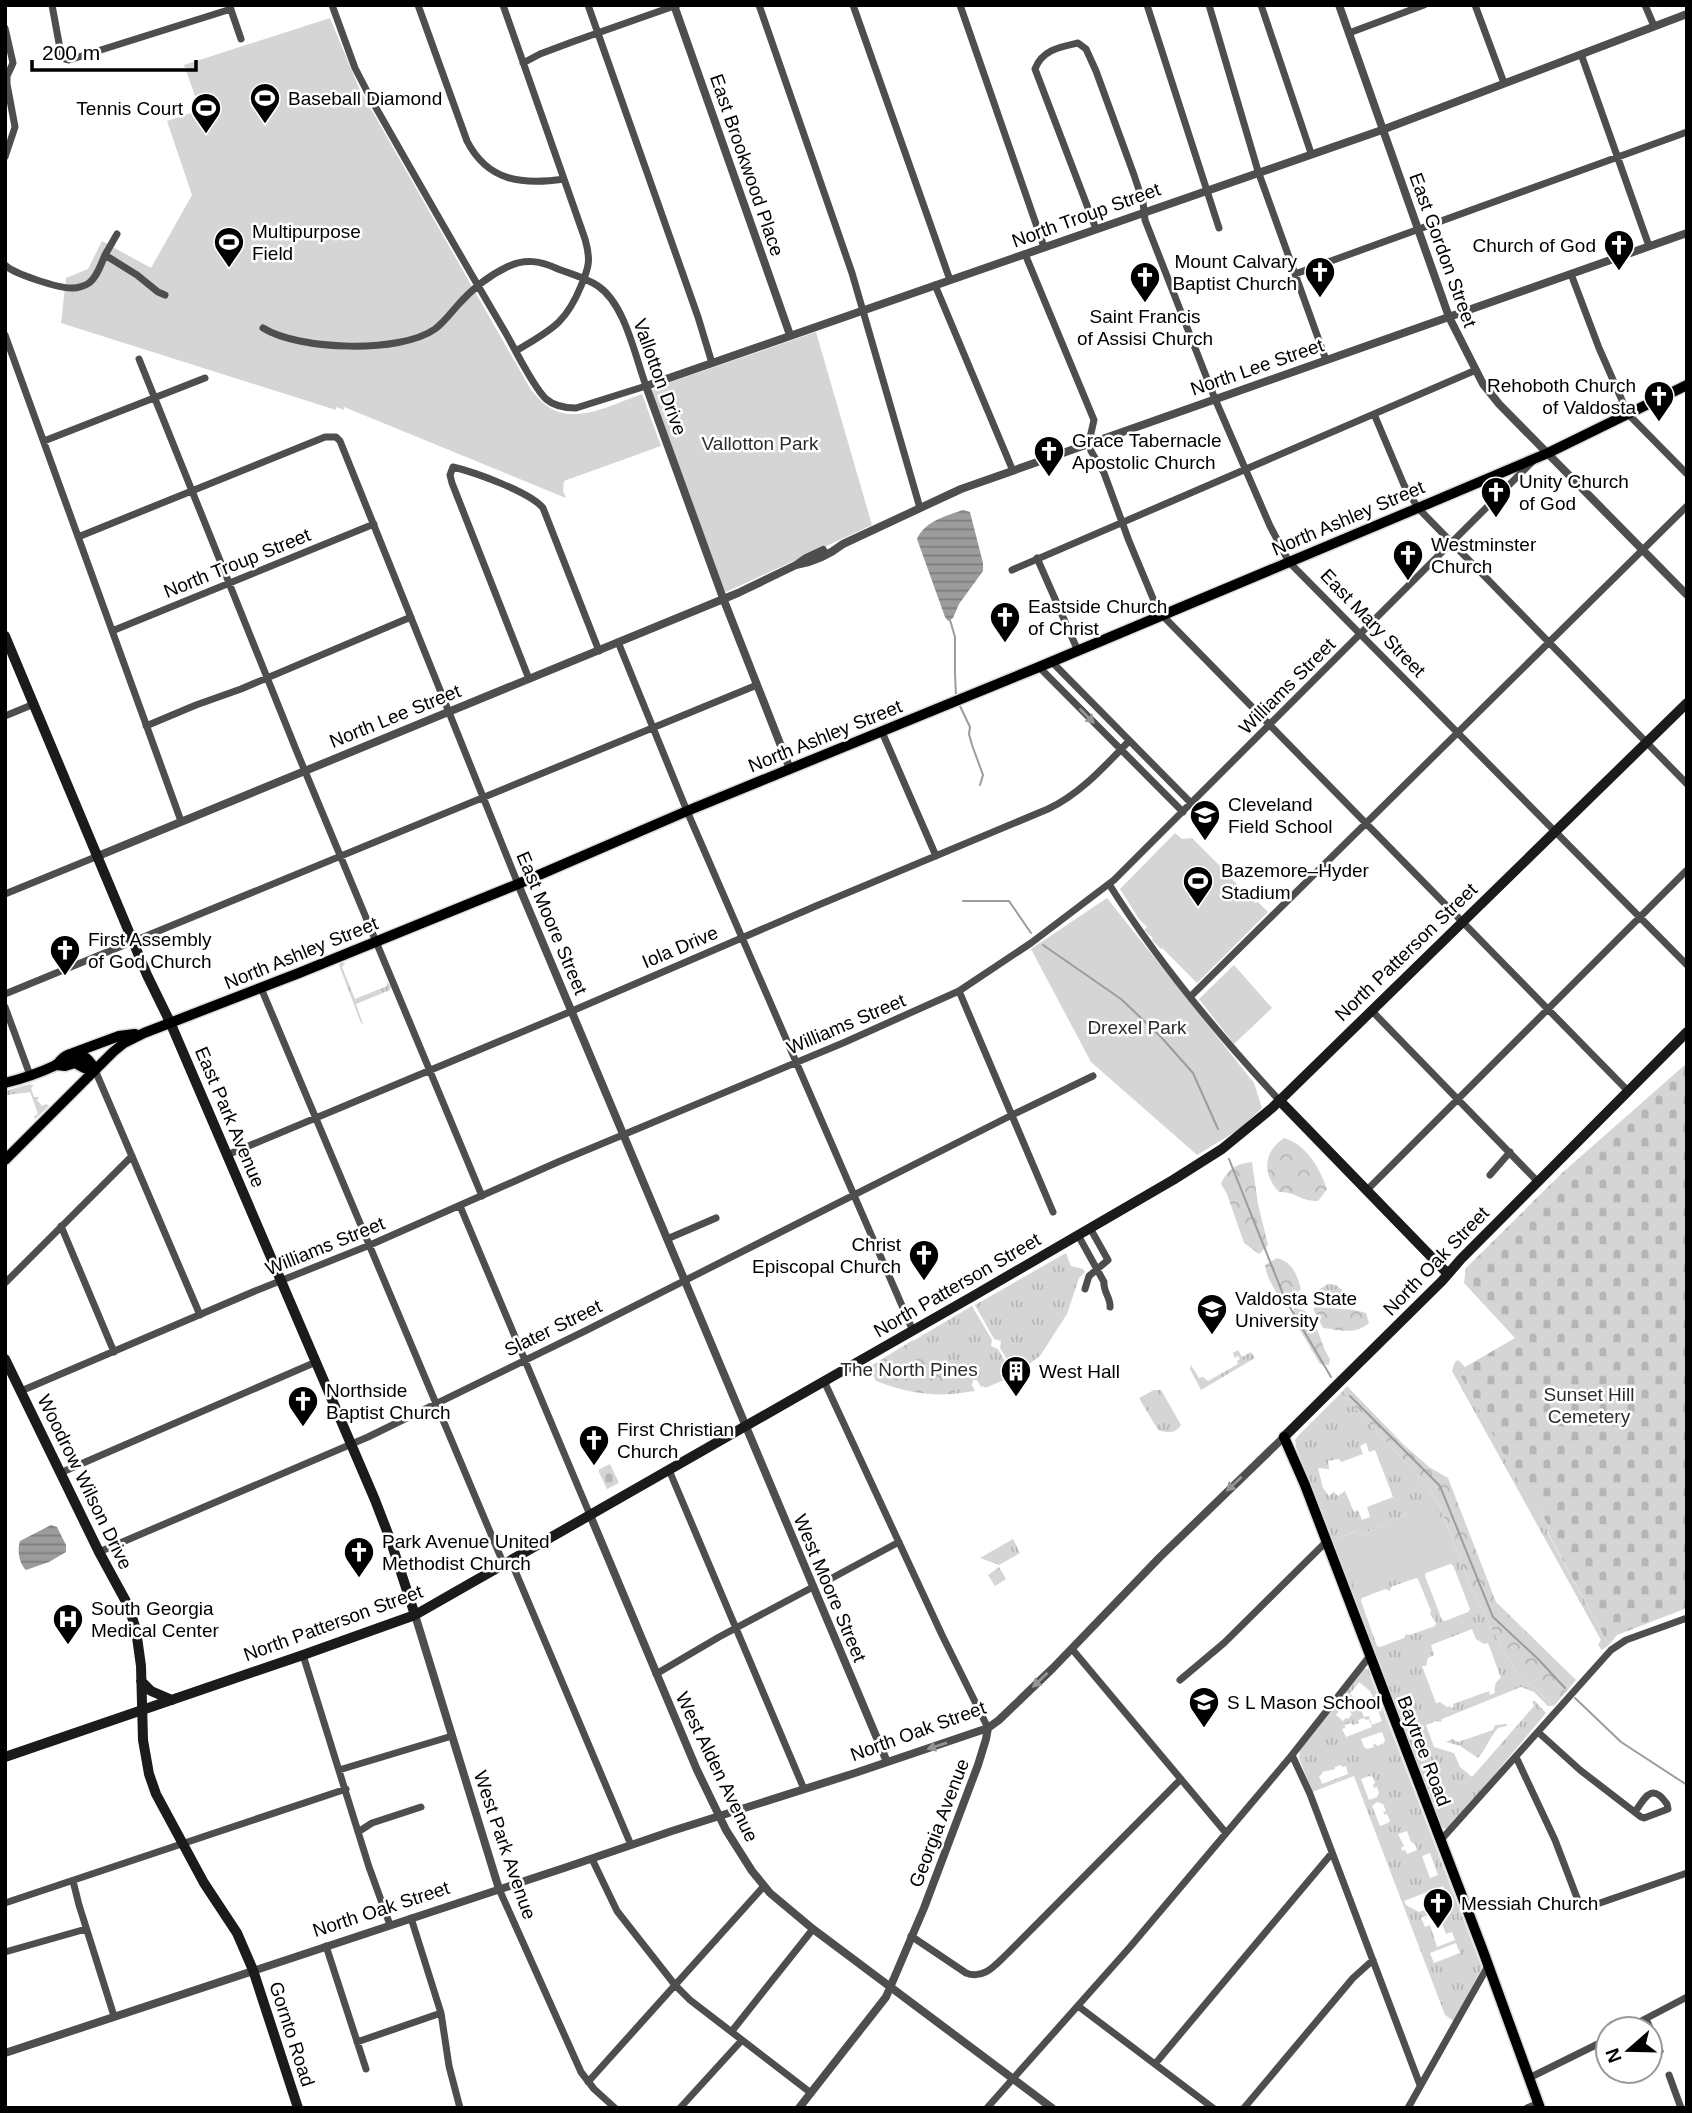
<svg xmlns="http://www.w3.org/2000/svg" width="1692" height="2113" font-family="Arial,sans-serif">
<defs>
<pattern id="grass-tufts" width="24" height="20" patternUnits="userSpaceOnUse" patternTransform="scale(1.75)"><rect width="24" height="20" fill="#d5d5d5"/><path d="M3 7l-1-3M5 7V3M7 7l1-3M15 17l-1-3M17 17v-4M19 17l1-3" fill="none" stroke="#b5b5b5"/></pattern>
<pattern id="forest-crowns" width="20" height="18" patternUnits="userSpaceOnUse" patternTransform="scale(1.75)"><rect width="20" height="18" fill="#d5d5d5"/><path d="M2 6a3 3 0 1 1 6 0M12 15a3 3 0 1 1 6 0" fill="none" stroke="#b5b5b5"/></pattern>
<pattern id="cemetery-stones" width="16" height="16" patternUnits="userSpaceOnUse" patternTransform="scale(1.75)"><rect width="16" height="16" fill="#d5d5d5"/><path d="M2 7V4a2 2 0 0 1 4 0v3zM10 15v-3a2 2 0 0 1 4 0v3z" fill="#b5b5b5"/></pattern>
<pattern id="water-rules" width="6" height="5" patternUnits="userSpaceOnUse" patternTransform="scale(1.75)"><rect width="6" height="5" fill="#9c9c9c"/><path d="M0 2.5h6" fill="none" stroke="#7d7d7d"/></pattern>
</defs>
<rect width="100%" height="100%" fill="#fff"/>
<path fill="url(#grass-tufts)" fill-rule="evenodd" d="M341,962L345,963L342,967L355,999L387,986V982L391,986L390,990L356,1004L363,1024L361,1023L339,965Z
M33,1083L29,1085H34L31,1088L34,1097H39L37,1100L42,1106L46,1104L49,1106L35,1119L34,1116L38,1114L30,1092C22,1094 14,1093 5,1096V1091Z
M1066,1253L1071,1266L1083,1269L1085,1272L1079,1278L1067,1314L1040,1356L1019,1372L1016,1366H1011L1000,1348L1001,1341L994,1339L975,1305Z
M1328,1284L1336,1285L1355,1302L1317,1301L1313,1293Z
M972,1306L992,1340L991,1346L998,1349L1009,1368L1005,1371L1009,1378L985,1388L984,1386L981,1387L977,1380H973L972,1385L975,1391L953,1394L956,1390L944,1371L913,1341Z
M1238,1350L1242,1357L1251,1352L1255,1358L1201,1390L1190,1369L1191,1365L1199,1378L1203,1377L1208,1381L1238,1364L1237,1361L1240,1359L1238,1356L1235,1358L1233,1353Z
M1458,1360L1465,1367L1461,1377L1529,1499L1536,1503L1549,1527L1547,1532L1609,1645L1602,1650L1598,1645L1601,1640L1452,1371L1455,1362Z
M1154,1390H1161L1181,1425C1176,1434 1167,1433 1158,1430L1139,1398Z
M1341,1393L1429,1488L1438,1502L1471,1587L1501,1647L1517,1672L1554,1706H1548L1534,1692L1521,1687L1442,1719L1441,1722L1436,1721L1426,1725L1434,1747L1454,1753L1460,1767L1472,1777L1534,1706L1532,1701H1535L1546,1713L1448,1830L1442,1827L1296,1447L1295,1440L1298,1436ZM1366,1443L1369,1452L1375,1450L1393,1497L1367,1507L1370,1517L1362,1520L1358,1510L1354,1512L1345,1491L1338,1496L1334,1492L1329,1496L1323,1488L1318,1468L1329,1469L1328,1461L1339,1459L1341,1462L1363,1454L1360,1446ZM1411,1508L1453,1555L1338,1538L1354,1532L1361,1535L1408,1514ZM1450,1564L1453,1565L1470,1609L1468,1612L1445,1621L1442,1620L1425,1576L1426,1573ZM1416,1578L1418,1579L1431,1611L1430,1614L1436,1623L1435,1626L1410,1635L1406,1634L1404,1638L1380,1647L1377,1646L1361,1601L1362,1598L1385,1589L1390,1591L1391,1587ZM1472,1629L1476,1639L1484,1644L1488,1643L1501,1678C1495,1681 1494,1688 1495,1693L1490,1695L1489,1691L1453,1704L1454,1707L1451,1708L1450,1706L1447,1707L1440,1702L1436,1703L1422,1666H1426L1428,1658L1434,1655L1431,1645Z
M1013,1539L1020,1553L999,1565L980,1558Z
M999,1567L1006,1579L995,1586L988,1575Z
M1363,1668L1368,1669L1379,1699L1375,1701L1370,1691L1359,1682L1350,1694L1357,1700L1364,1717L1369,1716L1372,1725L1382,1721L1377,1708L1382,1707L1482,1968L1454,2021L1445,2015L1354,1776L1312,1792L1299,1758L1300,1751ZM1349,1698L1357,1704L1356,1706L1354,1705L1350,1712L1352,1714L1348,1719L1346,1718L1343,1721L1336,1715ZM1364,1718L1366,1720L1369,1719L1372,1727L1346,1737L1342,1729L1345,1728V1725L1351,1723L1353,1725L1359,1723L1358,1720ZM1382,1732L1385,1740L1384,1743L1377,1746L1376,1744L1373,1745L1374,1747L1367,1749L1364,1747L1361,1739ZM1341,1765L1342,1767L1346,1766L1348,1774L1322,1784L1319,1776L1322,1774V1772L1335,1769V1767ZM1369,1776L1373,1777L1375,1783L1373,1785L1374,1788L1377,1787L1379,1793L1377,1797L1369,1800L1361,1779ZM1377,1802L1383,1804L1386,1811L1383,1812L1385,1815L1387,1814L1390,1821L1388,1823L1380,1826L1372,1806ZM1407,1831L1411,1842L1415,1844L1417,1850L1407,1854L1405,1850L1402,1851L1401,1848L1404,1846L1398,1834ZM1430,1853L1438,1875L1430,1878L1422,1856ZM1443,1886L1448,1901L1419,1912L1406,1905L1404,1901ZM1443,1909L1446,1919L1441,1921L1446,1934L1452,1932L1455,1940L1437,1947L1430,1925L1425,1927L1421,1918ZM1456,1943L1460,1953L1434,1963L1430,1953Z
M1507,1724V1726L1498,1728C1490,1737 1486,1749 1478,1758L1460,1746L1446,1742L1452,1739L1458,1742L1493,1730L1495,1725Z"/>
<path fill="url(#forest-crowns)" d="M1284,1138C1307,1145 1319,1167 1327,1189L1318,1201C1299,1201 1297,1192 1279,1192C1262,1174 1263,1152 1284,1138Z
M1252,1162L1258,1204L1268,1245L1259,1254L1244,1243L1227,1194L1221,1184C1228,1169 1235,1164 1252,1162Z
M1277,1258C1292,1262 1297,1274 1301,1289L1292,1296L1280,1300C1275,1288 1266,1278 1265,1265Z
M1316,1307L1355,1310L1366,1313L1369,1323C1356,1335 1339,1330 1323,1328L1313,1309Z
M1294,1308L1304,1310C1310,1319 1317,1327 1320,1337C1323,1345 1325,1352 1330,1359L1329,1365L1320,1364L1293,1318Z
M913,1340L944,1371L949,1373L956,1390L953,1394C926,1396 902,1391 876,1381L869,1367Z
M1347,1386L1403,1444L1429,1467L1448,1478L1496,1602L1576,1680L1554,1706L1517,1672L1501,1647L1471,1587L1438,1502L1429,1488L1341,1393Z"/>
<path fill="url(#cemetery-stones)" d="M1687,1063V1608L1617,1635L1609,1645L1547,1531L1549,1527L1536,1503L1529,1500L1461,1377L1465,1367L1515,1338L1464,1283L1466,1268L1562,1173Z
M610,1464L619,1483L607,1489L598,1470Z"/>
<path fill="#d5d5d5" d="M330,18L359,88L531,390C536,395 541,402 547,406C575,426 613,404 642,394L661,446L564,481L563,491L566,498L344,407V410L336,407V410L61,323L66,278L88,269L102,241L151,268L192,195L167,121L200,110L184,65Z
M816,332L872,525L726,592L724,590L652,396V391L656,387Z
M1175,833L1182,839L1192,838L1222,868L1225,865L1235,875L1232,879L1255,903L1258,902L1268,912L1197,983L1162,948L1161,949L1152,940L1153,938L1144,930L1147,927L1139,919L1120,889Z
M1107,898L1254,1083L1262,1108L1240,1129L1197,1155L1091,1062L1031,949Z
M1234,965L1272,1008L1234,1044L1199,999Z
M1434,1501L1453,1556L1357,1595L1337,1542L1338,1538L1355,1532L1361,1535L1408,1514L1410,1508Z"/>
<path fill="url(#water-rules)" d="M963,510L970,512L983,563V571L959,604L953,618L948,621L945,617L917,539C925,521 946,516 963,510Z
M51,1525L57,1527L66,1545V1552L49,1562L26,1570C19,1564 17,1550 20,1541Z"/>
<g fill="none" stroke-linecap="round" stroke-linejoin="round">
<path stroke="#9c9c9c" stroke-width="2" d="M950,620L955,637V674L956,695
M959,704L970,727L969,734L972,745L983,775L980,785
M963,901H1009L1031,933
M1043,945L1121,999L1161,1037L1193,1073L1218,1129
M1229,1159L1285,1299L1331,1377
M1350,1396L1440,1486L1493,1617L1538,1659L1565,1688
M1575,1698L1621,1742L1687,1785"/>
<g stroke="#dbdbdb" stroke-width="13">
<path id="primary" d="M73,1053L119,1036L135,1034
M57,1065L65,1066L75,1063L84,1068L95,1070
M5,1083C21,1079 39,1073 54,1066C62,1061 56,1064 63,1058C76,1048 89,1057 95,1070
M5,1160L113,1052L124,1043L144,1033L299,973L518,884L687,811L1039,667L1418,508L1548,453L1687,385
M1284,1437L1305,1485L1483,1951L1540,2108"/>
</g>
<path stroke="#4e4e4e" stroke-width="7" d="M52,5L61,54L65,59L69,60L231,9
M418,5L467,141C488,182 523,185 564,179
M503,5L585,239C591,260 589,267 581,286C565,325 550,330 516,351
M588,5L698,317L712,363
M759,5L852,273L920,508
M853,5L950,280
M960,5L1044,247
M1147,5L1219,228
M1209,5L1258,171L1326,360
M1261,5L1311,153
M1475,5L1504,83
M1645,5L1654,26
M230,7L241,39
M5,28L13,63L7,76V84L15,127L5,157
M1349,33L1424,5
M1581,54L1649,246
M523,63L540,54L572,42L677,5
M1096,229L1035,69C1042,50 1060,47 1078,43L1086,49L1096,71L1134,175L1143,202L1145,220L1215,399L1270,526L1289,562L1687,965
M117,234L105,255L137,275L158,292L165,295
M1025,254L1094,420L1089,442L1091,451L1104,473L1129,541L1157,608L1162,615L1628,1091
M5,265C14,274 60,289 73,288C77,288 85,286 89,283C97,277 101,264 105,255
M1295,274L1687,132
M1571,274L1599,348L1628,414L1687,474
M935,285L1013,471
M263,328C298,350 400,354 435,329C443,323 450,314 457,306C471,290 488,276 507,267C525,258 541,261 558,269C571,274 586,278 598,286C625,304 635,356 646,386L576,408C565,408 554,406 546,399C533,387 514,347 504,330C459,254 415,176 371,99L355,68L332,5
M5,335L181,821
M139,359L297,752L482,1196
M1374,414L1404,485L1418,508L1687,784
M44,441L205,378
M78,537L325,437H336L340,441L518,884
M1037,558L1078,651
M1012,570L1476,370
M112,631L374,524
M618,642L687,811L913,1331
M1052,662L1191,803
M1039,667L1183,812
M529,679L452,483L450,475L453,467C474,472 530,492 543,508L599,651
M5,716L34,704
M146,726L196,705L241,689L411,617
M882,732L936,856
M1109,884C1157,961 1217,1033 1279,1100
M5,894L98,856
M261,988L504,1565
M959,991L1053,1212
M5,994L757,685
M1191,996L1687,506
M5,1007L30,1075
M1372,1011L1538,1182
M95,1070L200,1315
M227,1155L572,1011L816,906L1048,809C1080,794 1105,766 1129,741
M1490,1175L1510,1152
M1366,1191L1687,870
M460,1206L590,1515
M61,1226L114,1352
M1078,1235L1104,1282C1103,1292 1111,1298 1110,1307
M667,1239L716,1218
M5,1283L132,1156
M1085,1289L1089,1276L1108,1260L1090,1228
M824,1381L942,1635L988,1728
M21,1391L255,1291L370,1245L558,1162L843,1043L959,991L1031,943L1114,880L1532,462
M669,1470L804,1789
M60,1473L316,1362
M99,1552L368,1437L587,1330L1012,1115L1093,1076
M511,1561L631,1845
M832,1578L899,1542
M1072,1649L1226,1833
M303,1655L369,1867L390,1925
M656,1674L719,1637L813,1587
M1180,1680L1224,1643L1326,1542
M1538,1732L1580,1770L1641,1817L1644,1818L1668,1809L1667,1804C1652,1783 1646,1796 1635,1812
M1292,1755L1310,1794L1420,2085
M1516,1757L1555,1840L1579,1903L1594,1905L1687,1873
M339,1770L452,1736
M358,1832L372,1823L421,1807
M1440,1841L1611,1650L1626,1640L1687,1618
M592,1859L617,1911L675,1985L690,2000L811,2093
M73,1881L79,1905L114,2016
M499,1889L581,2072L594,2089L615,2108
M5,1903L346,1789
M411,1918L441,2013L449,2066L460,2108
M911,1936L966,1973C984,1980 995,1965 1008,1953L1181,1779
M326,1946L366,2069
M5,1952L86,1929
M1078,2006L1213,2108
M1646,2019L1660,2051
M1626,2029L1687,1997
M732,2031L813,1929
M357,2042L441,2013
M1155,2064L1332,1853
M1669,2075L1681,2108
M1529,2078L1608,2039
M588,2082L764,1886
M680,2108L742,2040
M987,2108L1130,1947L1292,1755L1369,1657
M1244,2108L1353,1978L1373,1960
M1408,2108L1488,1966
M1527,2108L1539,2103"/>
<path stroke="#4e4e4e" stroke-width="8" d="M674,5L790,335
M1339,5L1449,317L1483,384L1499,404L1687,595
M796,565C813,562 829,555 843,544L961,489L1687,233
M790,769L723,598L646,386L1382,130L1687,14
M98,856L738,593L796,565L806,558L823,550
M518,884L887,1762
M590,1515L697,1770L726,1830L752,1871L770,1893L813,1929L1052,2108
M415,1615L499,1889
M5,2053L567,1867L672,1831L855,1773L988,1728L999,1720L1053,1668L1160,1557L1284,1437
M799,2108L886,1997L924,1908L978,1765L986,1739L988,1728"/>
<path stroke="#1b1b1b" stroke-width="10" d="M5,636L147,975L170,1022L375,1500L390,1539L415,1615
M1279,1100L1448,1274
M5,1359L99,1552L129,1607L136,1630L141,1666L143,1740L149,1774L156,1794L204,1883L237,1933L253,1970L298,2108
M1284,1437L1442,1281L1461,1259L1687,1032
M141,1681L151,1691L172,1700
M5,1757L303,1655L415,1615L975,1295L1173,1180L1222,1149L1272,1108L1687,703"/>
<use href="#primary" stroke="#000" stroke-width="10"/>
</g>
<defs><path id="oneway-solid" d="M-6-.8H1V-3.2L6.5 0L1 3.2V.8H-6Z" transform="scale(1.75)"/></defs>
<g fill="#959595">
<use href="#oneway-solid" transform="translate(1087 716) rotate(45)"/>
<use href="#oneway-solid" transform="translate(1234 1484) rotate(137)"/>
<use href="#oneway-solid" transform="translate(1040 1680) rotate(136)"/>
<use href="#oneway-solid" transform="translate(937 1746) rotate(162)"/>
</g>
<defs>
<g id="stadium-pin" transform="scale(1.575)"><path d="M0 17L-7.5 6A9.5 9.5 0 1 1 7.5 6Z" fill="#000" stroke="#fff"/><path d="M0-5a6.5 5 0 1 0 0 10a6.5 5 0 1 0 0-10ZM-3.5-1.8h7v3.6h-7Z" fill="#fff"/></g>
<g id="church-pin" transform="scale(1.575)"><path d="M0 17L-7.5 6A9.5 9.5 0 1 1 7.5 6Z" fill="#000" stroke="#fff"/><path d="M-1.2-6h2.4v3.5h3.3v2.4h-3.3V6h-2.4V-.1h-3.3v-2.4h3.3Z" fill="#fff"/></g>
<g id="school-pin" transform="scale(1.575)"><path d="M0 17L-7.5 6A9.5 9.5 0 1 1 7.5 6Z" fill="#000" stroke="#fff"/><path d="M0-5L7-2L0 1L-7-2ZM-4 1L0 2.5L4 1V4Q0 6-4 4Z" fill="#fff"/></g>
<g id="university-pin" transform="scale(1.575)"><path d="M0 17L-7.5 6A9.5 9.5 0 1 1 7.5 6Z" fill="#000" stroke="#fff"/><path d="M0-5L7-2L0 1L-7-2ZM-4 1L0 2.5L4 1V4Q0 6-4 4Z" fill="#fff"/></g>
<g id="building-pin" transform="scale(1.575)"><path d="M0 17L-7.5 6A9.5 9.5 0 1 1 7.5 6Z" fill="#000" stroke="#fff"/><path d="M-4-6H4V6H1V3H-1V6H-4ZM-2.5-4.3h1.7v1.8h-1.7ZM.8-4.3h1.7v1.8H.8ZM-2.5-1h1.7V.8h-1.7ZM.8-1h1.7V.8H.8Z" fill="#fff"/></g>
<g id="hospital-pin" transform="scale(1.575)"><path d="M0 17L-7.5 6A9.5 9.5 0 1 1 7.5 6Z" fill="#000" stroke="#fff"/><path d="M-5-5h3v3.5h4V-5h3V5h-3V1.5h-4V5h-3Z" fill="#fff"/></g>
</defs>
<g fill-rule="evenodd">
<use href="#stadium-pin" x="265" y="98"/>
<use href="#stadium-pin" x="206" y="108"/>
<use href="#stadium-pin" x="229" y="242"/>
<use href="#church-pin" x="1619" y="245"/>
<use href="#church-pin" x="1320" y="272"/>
<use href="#church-pin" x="1145" y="277"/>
<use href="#church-pin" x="1659" y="396"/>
<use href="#church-pin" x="1049" y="451"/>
<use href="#church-pin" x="1496" y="492"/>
<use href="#church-pin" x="1408" y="555"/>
<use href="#church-pin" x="1005" y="617"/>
<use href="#school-pin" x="1205" y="815"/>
<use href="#stadium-pin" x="1198" y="881"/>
<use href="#church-pin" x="65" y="950"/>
<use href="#church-pin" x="924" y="1255"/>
<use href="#university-pin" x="1212" y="1309"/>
<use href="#building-pin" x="1016" y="1371"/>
<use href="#church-pin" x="303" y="1401"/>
<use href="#church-pin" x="594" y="1440"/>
<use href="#church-pin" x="359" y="1552"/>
<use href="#hospital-pin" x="68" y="1619"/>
<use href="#school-pin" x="1204" y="1702"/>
<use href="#church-pin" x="1438" y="1903"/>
</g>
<g text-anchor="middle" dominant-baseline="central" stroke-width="5" stroke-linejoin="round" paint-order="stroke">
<g font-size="19" fill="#000" stroke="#fff" text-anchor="start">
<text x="288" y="98">Baseball Diamond</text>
<text x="183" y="108" text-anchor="end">Tennis Court</text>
<text x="252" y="231">Multipurpose<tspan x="252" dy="22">Field</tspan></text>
<text x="1596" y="245" text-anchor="end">Church of God</text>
<text x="1297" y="261" text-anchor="end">Mount Calvary<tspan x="1297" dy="22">Baptist Church</tspan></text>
<text x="1145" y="316" text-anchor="middle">Saint Francis<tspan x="1145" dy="22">of Assisi Church</tspan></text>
<text x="1636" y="385" text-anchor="end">Rehoboth Church<tspan x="1636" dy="22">of Valdosta</tspan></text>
<text x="1072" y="440">Grace Tabernacle<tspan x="1072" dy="22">Apostolic Church</tspan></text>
<text x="1519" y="481">Unity Church<tspan x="1519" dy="22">of God</tspan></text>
<text x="1431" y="544">Westminster<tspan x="1431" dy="22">Church</tspan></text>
<text x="1028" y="606">Eastside Church<tspan x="1028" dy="22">of Christ</tspan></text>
<text x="1228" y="804">Cleveland<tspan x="1228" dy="22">Field School</tspan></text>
<text x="1221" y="870">Bazemore–Hyder<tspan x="1221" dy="22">Stadium</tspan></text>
<text x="88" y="939">First Assembly<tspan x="88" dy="22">of God Church</tspan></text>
<text x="901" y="1244" text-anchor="end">Christ<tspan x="901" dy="22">Episcopal Church</tspan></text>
<text x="1235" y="1298">Valdosta State<tspan x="1235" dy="22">University</tspan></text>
<text x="1039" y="1371">West Hall</text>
<text x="326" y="1390">Northside<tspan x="326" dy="22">Baptist Church</tspan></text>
<text x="617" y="1429">First Christian<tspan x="617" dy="22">Church</tspan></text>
<text x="382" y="1541">Park Avenue United<tspan x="382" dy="22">Methodist Church</tspan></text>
<text x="91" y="1608">South Georgia<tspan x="91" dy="22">Medical Center</tspan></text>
<text x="1227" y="1702">S L Mason School</text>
<text x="1461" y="1903">Messiah Church</text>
</g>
<g font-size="19" fill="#000" stroke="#fff">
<text transform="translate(747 165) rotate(71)">East Brookwood Place</text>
<text transform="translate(1086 215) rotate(-20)">North Troup Street</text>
<text transform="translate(1443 250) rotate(70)">East Gordon Street</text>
<text transform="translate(1257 367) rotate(-19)">North Lee Street</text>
<text transform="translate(660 377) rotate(70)">Vallotton Drive</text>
<text transform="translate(1348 518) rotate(-23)">North Ashley Street</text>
<text transform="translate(237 563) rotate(-22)">North Troup Street</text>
<text transform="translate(1373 623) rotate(46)">East Mary Street</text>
<text transform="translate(1287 686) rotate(-45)">Williams Street</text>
<text transform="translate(395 716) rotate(-22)">North Lee Street</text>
<text transform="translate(825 736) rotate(-22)">North Ashley Street</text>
<text transform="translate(552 923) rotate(67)">East Moore Street</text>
<text transform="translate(680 947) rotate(-23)">Iola Drive</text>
<text transform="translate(1406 952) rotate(-44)">North Patterson Street</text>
<text transform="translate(301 953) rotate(-22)">North Ashley Street</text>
<text transform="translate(846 1024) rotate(-23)">Williams Street</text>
<text transform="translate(230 1117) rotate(67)">East Park Avenue</text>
<text transform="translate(325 1246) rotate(-22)">Williams Street</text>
<text transform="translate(1436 1261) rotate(-46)">North Oak Street</text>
<text transform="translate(957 1285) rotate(-30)">North Patterson Street</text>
<text transform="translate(553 1328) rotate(-26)">Slater Street</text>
<text transform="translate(85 1482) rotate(64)">Woodrow Wilson Drive</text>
<text transform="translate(830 1588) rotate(67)">West Moore Street</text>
<text transform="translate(333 1623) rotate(-20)">North Patterson Street</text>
<text transform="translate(918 1731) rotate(-20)">North Oak Street</text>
<text transform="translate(1424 1751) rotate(69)">Baytree Road</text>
<text transform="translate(717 1767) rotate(64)">West Alden Avenue</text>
<text transform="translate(939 1823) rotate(-69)">Georgia Avenue</text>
<text transform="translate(505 1845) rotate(71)">West Park Avenue</text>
<text transform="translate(381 1909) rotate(-18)">North Oak Street</text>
<text transform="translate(292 2034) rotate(72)">Gornto Road</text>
</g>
<g font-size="19" fill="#2c2c2c" stroke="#fff">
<text x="760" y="443">Vallotton Park</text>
<text x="1137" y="1027">Drexel Park</text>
<text x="909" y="1369">The North Pines</text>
<text x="1589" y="1394">Sunset Hill<tspan x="1589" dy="22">Cemetery</tspan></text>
</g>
</g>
<rect width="1692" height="2113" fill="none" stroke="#000000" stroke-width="14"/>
<g transform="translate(1629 2050) rotate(250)"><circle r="33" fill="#ffffff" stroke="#999999" stroke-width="2"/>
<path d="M0-5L12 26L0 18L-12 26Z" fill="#000000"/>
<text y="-10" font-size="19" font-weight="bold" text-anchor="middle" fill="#000000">N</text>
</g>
<path d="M32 60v10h164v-10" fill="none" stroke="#000000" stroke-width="3.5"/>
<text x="42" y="60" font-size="21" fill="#000000" stroke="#ffffff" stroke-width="5" paint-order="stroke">200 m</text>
</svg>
